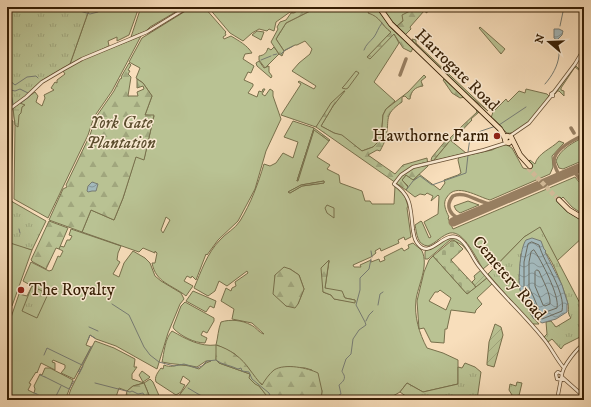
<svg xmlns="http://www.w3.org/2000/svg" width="591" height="407" font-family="'IM FELL DW Pica',serif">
<defs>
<pattern id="forest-firs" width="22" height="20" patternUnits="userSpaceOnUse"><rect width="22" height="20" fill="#b9c293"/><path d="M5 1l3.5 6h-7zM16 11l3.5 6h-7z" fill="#a0a67d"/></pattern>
<pattern id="wetland-marsh" width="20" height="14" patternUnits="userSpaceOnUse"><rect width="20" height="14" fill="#b9c293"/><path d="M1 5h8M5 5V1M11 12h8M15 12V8" fill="none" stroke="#a0a67d"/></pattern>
<pattern id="cemetery-stones" width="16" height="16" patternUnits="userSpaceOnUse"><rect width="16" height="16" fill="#b9c293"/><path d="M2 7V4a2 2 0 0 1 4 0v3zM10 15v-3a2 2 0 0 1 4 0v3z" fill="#a0a67d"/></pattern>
<pattern id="park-tufts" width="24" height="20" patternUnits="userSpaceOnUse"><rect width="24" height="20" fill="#b9c293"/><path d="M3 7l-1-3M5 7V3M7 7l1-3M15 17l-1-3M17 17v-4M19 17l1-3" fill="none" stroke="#a0a67d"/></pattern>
<pattern id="garden-furrows" width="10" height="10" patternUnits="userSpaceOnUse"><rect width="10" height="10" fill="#b9c293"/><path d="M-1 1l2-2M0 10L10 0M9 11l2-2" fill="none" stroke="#a0a67d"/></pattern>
<pattern id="water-waves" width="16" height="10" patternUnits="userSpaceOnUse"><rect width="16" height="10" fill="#a3b9bc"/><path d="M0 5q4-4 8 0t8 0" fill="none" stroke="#869697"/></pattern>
</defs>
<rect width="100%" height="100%" fill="#f8debb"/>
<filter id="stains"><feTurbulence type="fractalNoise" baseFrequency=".005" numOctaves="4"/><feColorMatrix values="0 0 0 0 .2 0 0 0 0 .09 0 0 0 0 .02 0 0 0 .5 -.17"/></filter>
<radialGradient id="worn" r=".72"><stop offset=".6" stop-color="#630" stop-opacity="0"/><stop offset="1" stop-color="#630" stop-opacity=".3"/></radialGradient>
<path fill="#b9c293" stroke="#78704c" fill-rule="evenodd" d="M90,7H139L129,35L117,41V37L108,41L109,46L70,64Z
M141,7H184L150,27L146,31L131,37Z
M192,7H204L226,32L225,33L226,35L223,37L224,39L231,36C239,41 247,45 252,53L245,54L243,59L254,66L251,73L248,72L244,80L253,84V86L248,93L257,97L259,91L262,92L263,89H265L262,94L265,96L270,89L273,91V96L281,119L266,151L255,189L238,221L218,240L207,255L206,254L196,280L192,276L191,278L187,276L184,281L193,286L186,296C171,284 156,283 152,263H155L157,253L155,251V253L143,248L139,252L82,232L91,210L114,220L123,198L136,156L144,159L154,116L145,115L152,96L143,83L136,78L140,68L129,62L142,38ZM166,217L170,220L163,233L161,230Z
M208,7H304L294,13L290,12L276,22L274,31L269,29L267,31L259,29L252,33L243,41L230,33Z
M318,7H369V11L368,12C381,17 381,25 391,32L368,57L394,34L399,43L374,82L395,101L386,109L383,115L381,139L373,147L362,151L342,136L334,133L321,126L333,106L344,91L316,127L281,115L301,84L298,82L299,81L314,89L316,86L292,71L299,63L310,54L312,49L305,41L297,45H295L284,51L276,39L286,23Z
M381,7H415L413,12L397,26L391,21Z
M257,31L264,32L261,40L252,35Z
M141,36L112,91L94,117L88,135L48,218L14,199L15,125L13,108L35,92L38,96L36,102L42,106L45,98L44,95L54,90L51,88L55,82L57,83V80L65,74L63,71L79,61Z
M274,47L279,54L265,68L259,60V56C264,55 266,54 268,48L271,50Z
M526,89L547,94L549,96C542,107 520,136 507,133L491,118L493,112L506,99L508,102L519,91L525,93Z
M7,119L13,121L11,201L14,203L24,247L32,250L12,306L7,304Z
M293,121L314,128L297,181L314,129L329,141L317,157L330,165L327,169L339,175L340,183L362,191L365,201H370L372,204H394L395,186L404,194L408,206L407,208L411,237L405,240L404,237L398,240L399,243L381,251L380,248L375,251L376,253L371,257L353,265L354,267H361L360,265L371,260V262L379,259L380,262L385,260L384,257L402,248L404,251L409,248L408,245L413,243C416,246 420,248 422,251C429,266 418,285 416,300C414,316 419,333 427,348L443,353L458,360V384L423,392L407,383L400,392L386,400H321L322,391L312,370L305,368L287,367L263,385L256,380L249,369L235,354L217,345L216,360L219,363L250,374L270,400H171L176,396L178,397L190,381L183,376L180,383L185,385L181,392L176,395L156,382C154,377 158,372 161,368L163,369L164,365C171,368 174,365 181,365C187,365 193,367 199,369L206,363L211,361H206L197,367C185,364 174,365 162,362C164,353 165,338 172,331C186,339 200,347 216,345C218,337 218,330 221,322C230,319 242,320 251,325C256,327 259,333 264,334L252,323L232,319L234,309L221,301L226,288L231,291L232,288L236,286L235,282L248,273L247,271L227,286L219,281L215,291L208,296L194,288C201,272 207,253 220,240C226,233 235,229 240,221C251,203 258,184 264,164L270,166L276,163L283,153L293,158L298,142L284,137ZM324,181V183L302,186L290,193L288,192L301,185ZM329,261L325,288L345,298L355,300V302L334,299L331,295L323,292ZM290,269L299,275L304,289L298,304L286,306L275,295V275Z
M584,137V160L563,169L559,168L556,161C560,149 574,142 584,137Z
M450,140L466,153L433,161L448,143Z
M559,141L564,143L563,144L552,156L553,167L550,174L490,200C478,197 456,182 447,197C442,203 446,211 449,217L448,218L453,229L575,177L584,188V215L572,207L563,197L558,202L571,214L584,220L581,223L584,227V236L557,261L540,228L524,237L494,268L489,264L483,269C477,260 464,230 450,233C442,235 436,243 428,246C417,245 417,234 415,225L421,221L422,222L429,238L431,237L424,222L438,214L439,196L438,195L431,201L433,196L427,193L425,195L420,194L415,197L406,190L408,186L402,180L406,175L414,180L419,174L440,190L445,183L444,180L458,175L461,173L458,160L459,157L492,150L502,145H507L512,148L523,168L527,169L531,165L529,161L530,160L535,164C538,153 551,149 559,141Z
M468,201L479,205L460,213L456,210L454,206Z
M71,229L121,246L118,253L117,260L120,262L113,274L119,277L124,263L133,251L145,258L150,263L155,276L161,281L181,293L184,299L180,304L168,333L157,369L116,346L96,339L90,335L86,345L91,347L74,379L61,373L65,368V365L53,360L52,362L55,363V370L41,363L37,373L36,372L29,383L31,384L28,390L34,393L35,389L34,386L40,374L42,375L45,368H50L73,380L65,400H7V329L19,294L27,296L32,286L23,281L31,262L49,271L52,270L58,256L60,257L63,251L59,249L60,246L64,247L67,240H70L72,236L69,235Z
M454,237C462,241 466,246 471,255L462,245L453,240H450L428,259H425V252L426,250L431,249L444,240Z
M433,256L467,294L488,277L493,283L477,298L482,304L476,310L475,313L451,310L447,329H445L444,343L431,342L424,328L419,329L417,301L424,272L429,260ZM440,290L451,298L446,310L429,301L435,292H438Z
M193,291L216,301L214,308L210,306L206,312L186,301Z
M185,302L214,318V321L207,333L203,331L201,335L207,338L205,343C194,343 181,336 174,329L173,327L181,306Z
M95,341L114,348L135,359L134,367H137L132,374V379L144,383L150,379L153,382L161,400H151L144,383L133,386L127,391L119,388L115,400H67L71,389Z
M142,371L150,377L149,378L143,382L139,375Z"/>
<path fill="url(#forest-firs)" stroke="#78704c" d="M304,7H318L286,23L276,39L284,51L282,56L279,54L271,42L278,29L277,27L280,22L286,20L291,13H294Z
M369,7H378L391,28L413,48L411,52L403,48L394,34L370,59L367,57L391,32C381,25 381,17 368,13L369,11Z
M412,7H430L427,10V13L424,11L410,27L411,29L405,35L397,26L403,21L402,15L410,11Z
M480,27L505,49L501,54L479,28Z
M412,39L416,40V43L488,111L473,99L472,100L414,44Z
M259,61L264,68L269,66V72L272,76L271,78L257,66L256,63Z
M129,63L131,65L128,70L130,71L128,74L131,77L128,96H138L137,92L144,89L143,86L137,88V79L143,83L152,96L145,115H154L144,160L136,157L123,198L114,220L91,210L82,232L49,220L63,189L67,187L66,185L90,135L96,117L114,91L120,79L122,78L121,77Z
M576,66L584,74L575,67L561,88V90L564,91V96L559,91H557L555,94L574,67Z
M356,71L359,73L348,88L346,89L342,88L344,86Z
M424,75L426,77L421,81L423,86C415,87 411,91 410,99H408L405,96L402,97V102C383,115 390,119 386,137C385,142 382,147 380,151L377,150L368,155L395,174L403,165L427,158L428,166L413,180L406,175L402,180L408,187L406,190L316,127L331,103L344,91H345L333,106L321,126L334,133L342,135L362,151L373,147L381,139L383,115L386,109L408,92Z
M445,78L465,97L460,98L452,93L443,80Z
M476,109L486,117L479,112L471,119L472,120L452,141L450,138L455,133L458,132L460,128L477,112Z
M314,128L330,140L329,141L314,130L298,181H297Z
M447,139L450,140L448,143L433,161L431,160L432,157Z
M324,181V183L302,186L290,193L288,192L301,185Z
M327,205L334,208V218L327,213L325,208Z
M49,221L68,228L59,249L56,248L46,269L33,262L31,260Z
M329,260L325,288L342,291L345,298L355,300V303L334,299L331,295L323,292L321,268Z
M284,267L290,269L299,275L304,289L298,304L295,308L286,306L273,294L275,275Z
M216,345C230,349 242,358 250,370C254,375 257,380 262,385C265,380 269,374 274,370C285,363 308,368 318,373L322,391L321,400H270L259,386L255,384L249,378L250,374L219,363L216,360Z
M144,383L151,400H125L127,391L133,386Z"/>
<path fill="url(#wetland-marsh)" stroke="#78704c" d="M20,103L25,105L22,107L21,113L19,115L18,127L15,125L13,108Z"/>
<path fill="url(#cemetery-stones)" stroke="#78704c" d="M451,241H455L463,249L451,260L476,287L467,294L433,256Z"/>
<path fill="url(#park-tufts)" stroke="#78704c" d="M7,7H90L70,64L41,81L27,95L7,110Z
M11,201L46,221L32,250L7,242V203Z
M540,227L584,311V335L564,345L561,349L552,339L548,342L544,337L547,334L546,322L551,321L556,327L571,318C567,313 569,310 568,304C564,290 554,262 545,252L521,254L519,281L520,290L526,301L531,315L539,324H531L488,274L524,237Z
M32,286L48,294L37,318L22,311Z
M465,363L475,367L481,372L477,400H411L400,392L407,383L423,392L458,384V367L462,368Z
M517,382L522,383L518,400H515L509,390L510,384L516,386Z"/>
<path fill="url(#garden-furrows)" stroke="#78704c" d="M481,270L488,277L476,287L472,282L475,279L474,276Z
M495,324L501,327L503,335L494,367L487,365V363L489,342Z"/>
<path fill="url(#water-waves)" stroke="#777b72" d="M554,29H559L563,31L562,35L557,40L554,38Z
M92,182L98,184L96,191H92L88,192L87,191L88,186Z
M532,238L541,241L544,249L546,251L545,252L562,285L568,304H567V312L556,319L542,323L536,319L539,318L534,313L533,314L536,317L534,319C530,314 529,308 526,302C524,298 520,293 520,288C518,278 520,248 526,240Z"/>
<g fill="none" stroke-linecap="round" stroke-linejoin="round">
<path stroke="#6c6c60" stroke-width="1" d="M532,242L539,245C544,263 566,292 562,311L542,319L535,314L530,299L524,288V262L528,244Z
M534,250C541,260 560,296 557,308L543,313L539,310L534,298L529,287V262L531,252Z
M537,270L539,271C543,281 551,294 550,304L545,306L543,305L535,286V272Z"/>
<path stroke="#777b72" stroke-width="1" d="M66,7L90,14L98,12
M560,26L564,7
M364,50C366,44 370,42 374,37C377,33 378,28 382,23
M281,54L285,50L293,46
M273,55L277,54
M261,60L271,56
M7,81L9,80L15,85L27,77L36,76L38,78
M545,84C552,76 558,66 559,55C559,49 556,44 557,39
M7,89L15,91L20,89L28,93
M10,89L13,104
M31,94L32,93
M21,103L30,96
M499,125L526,107
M468,152L470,138L481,131L496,126
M407,189L413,181L420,176L432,185L466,173L468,155
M19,229L20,233
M371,251L372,257
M112,304L129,315L144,347L150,355L159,362L174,366L184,364L197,368L202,366L207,361L216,360C222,365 230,365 238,369L241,368L242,371L249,372L252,379L269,393L272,400
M378,305L380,294L383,292
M366,321L369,315L373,311
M89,327L98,331
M88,340L90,335L95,338
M44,355L47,348L82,365L92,346
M78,372L80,369
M79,374L83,366
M40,375L45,377
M45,377L69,389L74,381
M95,383L130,392L132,391L138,394L143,393L146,398
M188,388L198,394
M34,393L37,394
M198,394L210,400
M38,395L49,400
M176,397L185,400
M54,400L61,386
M339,400V395L341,394L339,385C341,383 346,380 344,375C343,373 342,372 342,371L346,359L351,354L353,339L359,330L366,325L365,322L356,305L360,290V278L369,269L371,259"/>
<path stroke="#977e60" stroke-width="3.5" d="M400,75L406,59
M571,128L574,133
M558,173C556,169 554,165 554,161C554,149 575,139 584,135
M568,173L572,172L576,174V171L580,168
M576,174L584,185
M555,179L558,176V173L560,175H563
M465,217L458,218C448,213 446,204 453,196C467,189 482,208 498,203"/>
<path stroke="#977e60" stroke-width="9" d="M453,222L584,166"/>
<path stroke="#d1b896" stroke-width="4.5" stroke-dasharray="4.5 2" stroke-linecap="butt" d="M528,168L559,200"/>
<g stroke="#664e32" stroke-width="4">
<path id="tertiary" d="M553,94V96H551V94L554,92L575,64L584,49
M7,111L26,97L42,82L64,69L82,59L147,32L188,7
M510,136L529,123L551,96
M506,143L484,150L413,167L401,175L394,184C413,197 410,209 413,230C414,235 414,240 418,244C431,261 445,226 461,240C469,247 472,257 478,265C498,291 523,313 543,338C551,347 556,359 564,368
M562,374C563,366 577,348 584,344
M562,377L581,394L584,398
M561,379L562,374L558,372L556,374L557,379L564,380
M557,400L561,379"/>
</g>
<g stroke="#361e04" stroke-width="6">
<path id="trunk" d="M379,7L391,24L500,129L503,134L505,139
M512,140L509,143L506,142L505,140L507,136L511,137L520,155L530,166
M559,200L569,210L584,219"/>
</g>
<use href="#tertiary" stroke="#faead3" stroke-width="2.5"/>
<use href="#trunk" stroke="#f8debb" stroke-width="4.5"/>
</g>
<g fill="#8f2418" stroke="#faead3" stroke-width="1.5">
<circle cx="497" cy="136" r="4"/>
<circle cx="21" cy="290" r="4"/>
</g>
<g text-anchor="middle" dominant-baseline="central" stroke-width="3" stroke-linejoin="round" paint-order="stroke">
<g font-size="17" fill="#361e04" stroke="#faead3">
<text transform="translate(457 70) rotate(44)">Harrogate Road</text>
<text transform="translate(509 278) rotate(50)">Cemetery Road</text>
</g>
<g font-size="17" font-style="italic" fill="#5d4f2f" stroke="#faead3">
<text x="121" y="123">York Gate<tspan x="121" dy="20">Plantation</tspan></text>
</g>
<g font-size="17" fill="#361e04" stroke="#faead3" text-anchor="end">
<text x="489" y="136">Hawthorne Farm</text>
<text x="29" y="290" text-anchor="start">The Royalty</text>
</g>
</g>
<rect width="591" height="407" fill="none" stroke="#f8debb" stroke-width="24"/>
<rect x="8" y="8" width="575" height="391" fill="none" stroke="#361e04" stroke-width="2"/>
<rect x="12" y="12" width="567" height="383" fill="none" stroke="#361e04"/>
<g transform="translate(549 42) rotate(289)" stroke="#faead3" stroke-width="3" paint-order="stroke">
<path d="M0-3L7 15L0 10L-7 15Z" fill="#361e04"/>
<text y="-6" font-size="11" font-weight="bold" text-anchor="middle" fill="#361e04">N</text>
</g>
<rect width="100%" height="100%" filter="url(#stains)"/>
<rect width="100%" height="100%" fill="url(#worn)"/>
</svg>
